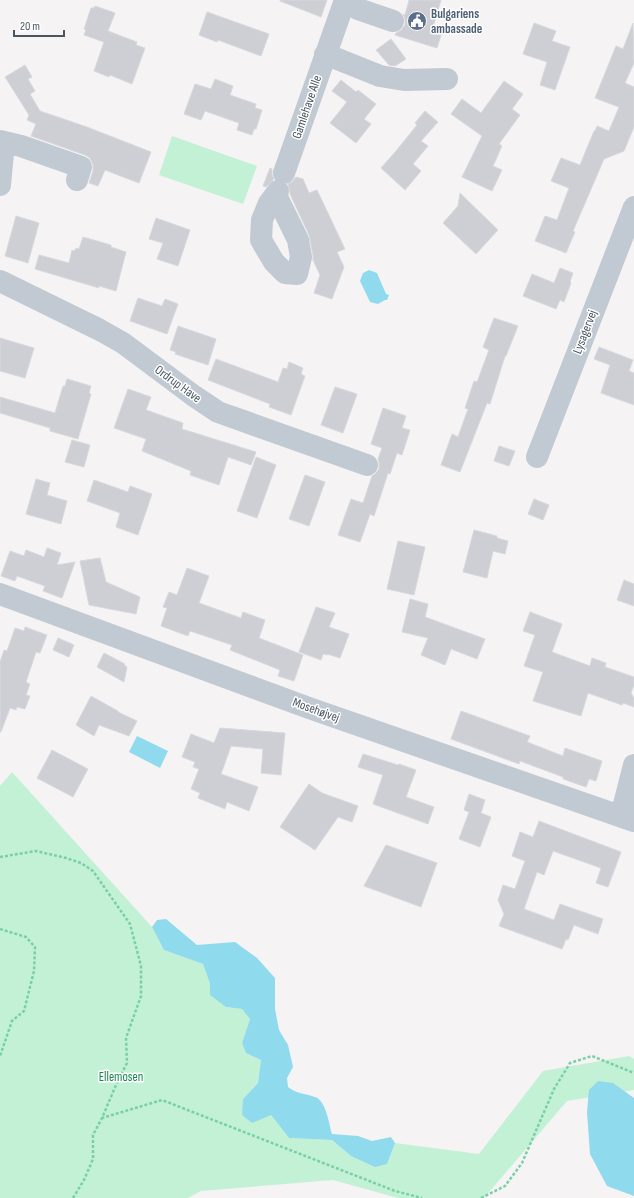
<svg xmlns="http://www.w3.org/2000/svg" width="634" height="1198" font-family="'Sofia Sans Condensed',sans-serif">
<rect width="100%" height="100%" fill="#f5f3f3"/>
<path fill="#c3f1d5" d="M172,136L257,166L243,204L159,175Z
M12,772L152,927L164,950L203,964L210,984L226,1007L242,1009L250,1019L242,1043L246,1053L261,1060L258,1083L243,1099L271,1115L289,1138L332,1140L351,1156L387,1164L395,1143L479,1154L543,1071L629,1056L634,1059V1090L567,1101L484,1198H398L333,1180L201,1191L188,1198H0V786Z"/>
<path fill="#90daee" d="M369,270L377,273L386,294L389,295L387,300H385L378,304L370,302L360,281L363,273Z
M137,736L168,751L160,768L129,752Z
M166,919L197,945L235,942L257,958L275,978V1009L279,1030L288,1045L293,1067L287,1078L288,1087C297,1094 304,1093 315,1097C326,1100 329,1124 332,1134L358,1136L372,1141L391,1137L395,1143L387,1164L375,1167L351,1156L332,1140L289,1138L271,1115L252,1123L242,1115L243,1099L258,1083L261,1060L246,1053L242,1043L250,1019L242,1009L226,1007L210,995V984L203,964L164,950L152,927L157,920Z
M598,1081L613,1083L634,1098V1196L607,1186L590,1154L587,1112L589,1090Z"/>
<path fill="#cdcfd5" stroke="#d7d9de" d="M280,0H327L321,17L280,1Z
M409,0H441L433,27L443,29L437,48L395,35L396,33L401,30L405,25V19L403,14L405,15Z
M95,6L115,13L108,31L137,42L136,45L145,48L132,84L110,75L109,77L94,71L104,42L84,35L86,30L84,29L91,8H94Z
M207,12L269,34L261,56L218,40L217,42L199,35Z
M534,23L556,31L552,41L570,47L555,90L540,85L547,62L523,54Z
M633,23L634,63L625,83L634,87V127L624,151L604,159L573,231L575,232L566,253L535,241L545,216L557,220L569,188L551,181L561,158L580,165L594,131H595L597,126L609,131L619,107L595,98L616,46L623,49Z
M391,39L406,59L395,66L389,65L376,50Z
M25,65L32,77L28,79L35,91L30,94L40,111L87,127L151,152L139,183L105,170L98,186L89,183L93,171V165L90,158L85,155L31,136L36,124L27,120L29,115L5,77Z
M215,79L233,86L230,95L256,104L255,108L262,110L256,129H254L252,135L237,130L239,123L205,111L201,120L184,114L195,84L211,89Z
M341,80L356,92L358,90L376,104L364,119L371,124L356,143L330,123L347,102L332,91Z
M504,81L523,94L512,109L520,115L499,144L502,146L493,166L502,170L492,191L462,177L482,136L451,114L462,99L481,113Z
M425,111L438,122L421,141L428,146L413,164L421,171L405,190L381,168L396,151L417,125L415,123Z
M270,168L272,169V175L274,179L266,187L263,186Z
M296,177L303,179L309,193L317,190L345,249L337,252L344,267L332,299L314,293L320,275L313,260V255L309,235L290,194V192L288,184L292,182Z
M460,193L498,230L476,254L443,223L458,206Z
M16,216L39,223L28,263L5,256Z
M156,218L190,230L178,266L157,259L163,243L149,239Z
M83,237L111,245V247L126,252L116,291L99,286V288L35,269L39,255L69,263L72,250L75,251L76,248L79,249Z
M560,268L573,273L570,282L571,283L564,302L560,300L556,309L523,296L532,274L554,283Z
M138,298L162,306L165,299L178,304L167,334L130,321Z
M494,318L518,326L506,356H505L490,404L487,403L460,472L441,465L452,434L458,437L468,409L465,408L474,381L477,382L489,350L483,347Z
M178,326L216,339L208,365L175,354L176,352L170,350Z
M0,338L34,348L25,378L0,371Z
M599,347L633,360L629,371L634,373V405L601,393L610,365L594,359Z
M216,359L278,382L283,368L287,369L289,362L303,368L301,374L305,376L291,415L269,407L270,404L208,380Z
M67,379L91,386L89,393L91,394L78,439L50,431V428L0,413V397L55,413L63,386H65Z
M335,387L357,394L343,433L321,425Z
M128,389L151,397L146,410L183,423L182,429L256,452L251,465L228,457L219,485L190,475L191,471L142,451L146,439L114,428Z
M383,408L406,416L402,428L410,430L402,455L397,453L390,474L388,473L374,516L370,514L360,542L338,535L351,499L363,503L372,476L375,474L379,469V463L378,459L382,448L371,444Z
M72,440L90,445L84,467L65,462Z
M499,446L515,451L509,466L494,461Z
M256,457L276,465L257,518L237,511Z
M305,475L325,482L309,526L289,519Z
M36,479L50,483L47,495L67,501L61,524L26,514Z
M94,480L128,492L130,486L152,494L138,535L116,527L120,513L87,501Z
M534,499L549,505L543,520L528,514Z
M474,530L497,536V538L508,541L505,554L493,551L487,578L463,572Z
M398,541L425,547L414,595L387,589Z
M47,548L61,553L57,565L75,562L62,598L43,591L45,586L17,576L15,581L1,576L10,551L24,556L26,550L44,557Z
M100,558L106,582L140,597L136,614L89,605L80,561Z
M187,568L209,576L199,603L241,618L243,612L265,620L259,638L303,655L294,681L278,676L280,670L230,650L232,645L190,631L188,636L161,626L167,608L163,607L169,592L177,595Z
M624,580L634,584V606L617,600Z
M410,599L428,604L425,617L485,639L477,659L451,649L445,665L421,655L428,638L402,632Z
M316,607L335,613L329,627L349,634L340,658L327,654V655L323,654L321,660L299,652Z
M530,612L562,624L552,652L590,666L592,658L606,663L605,667L634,677V685L631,693L634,698V707L623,703L622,705L588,693L581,716L533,701L543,672L524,666L535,635L523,631Z
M25,627L47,635L40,653L36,652L26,682L30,684L26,695L30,696L25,709L17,707L16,710L10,708L1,732H0V662L4,650L7,651L15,628L24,631Z
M58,638L74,645L69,657L53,650Z
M104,653L125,664L124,665L127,667L124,682L97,667Z
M91,696L118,711V712L137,721L129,736L99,725L94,736L76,725Z
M461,711L530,736L527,742L563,756L565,748L602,761L596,781L589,779L586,787L563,779V777L520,761L519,764L451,739Z
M220,728L285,733L281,775L261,773L263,749L231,746L221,774L258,787L249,811L227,802L225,809L198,798L200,793L191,789L199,769L193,767L195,762L182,757L191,734L214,743Z
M52,750L88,769L73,797L37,778Z
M363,754L398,765L399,764L416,770L406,797L434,807L428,824L373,804L383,775L358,767Z
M309,784L322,793L358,806L352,822L338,817L315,850L280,827Z
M469,794L485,800L481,813L491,817L480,847L459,839L469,812L464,810Z
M539,821L621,852L608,887L596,883L601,868L553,851L544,875L537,872L524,909L554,920L560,904L603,919L598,934L574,925L568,940L566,939L562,949L499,926L504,914L498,900L503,885L515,889L525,861L512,856L520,832L533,837Z
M386,845L437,863L421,907L364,886Z"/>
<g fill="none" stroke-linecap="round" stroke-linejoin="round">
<path stroke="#7ad0a6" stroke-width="2.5" stroke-dasharray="3 2" stroke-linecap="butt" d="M0,857L36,851L66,858L81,863L93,871L130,924L141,966V996L126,1038L127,1063L116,1085L102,1118L162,1100L395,1191L422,1198
M0,929L26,937L35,947L34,971L24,1011L12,1021L0,1056
M73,1198L84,1180L93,1159V1135L102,1118
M481,1198L505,1186L522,1163L554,1089L570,1063L592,1056L634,1073"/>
<path stroke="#c1cad2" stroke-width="22" d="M344,1L358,9L393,21
M325,54L380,76L404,80L447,79
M0,141L21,146L81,167L77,180
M0,143L3,153L0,185
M284,173L345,0
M276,195L298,240L301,257L297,274L285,273L274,262L261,240L262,220L269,203L278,191
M0,281L100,330L123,343L194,396L218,412L367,465
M537,457L634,207
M0,594L309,708L634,821
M621,816L634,765"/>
</g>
<defs>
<g id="civic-disc" transform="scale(1)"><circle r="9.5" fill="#5c6f8a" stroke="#fff"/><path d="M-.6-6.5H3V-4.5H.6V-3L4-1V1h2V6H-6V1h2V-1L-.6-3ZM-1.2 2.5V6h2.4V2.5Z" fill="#fff"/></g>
</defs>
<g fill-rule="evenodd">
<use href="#civic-disc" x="417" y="21"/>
</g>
<g text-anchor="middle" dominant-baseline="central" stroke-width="3" stroke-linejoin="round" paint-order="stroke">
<g font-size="13" font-weight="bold" fill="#4e5e75" stroke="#fff" text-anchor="start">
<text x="431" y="14">Bulgariens<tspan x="431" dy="15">ambassade</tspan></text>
</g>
<g font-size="13" fill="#4a5661" stroke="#fff">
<text transform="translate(307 107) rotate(-71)">Gamlehave Alle</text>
<text transform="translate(585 332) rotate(-69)">Lysagervej</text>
<text transform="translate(178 384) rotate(36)">Ordrup Have</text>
<text transform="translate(316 710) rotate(20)">Mosehøjvej</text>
</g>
<g font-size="13" fill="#17864f" stroke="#fff">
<text x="121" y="1077">Ellemosen</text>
</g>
</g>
<path d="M14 30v6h50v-6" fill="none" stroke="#4a5661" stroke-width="2"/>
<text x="20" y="30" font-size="12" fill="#4a5661" stroke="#ffffff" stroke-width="3" paint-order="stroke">20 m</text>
</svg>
